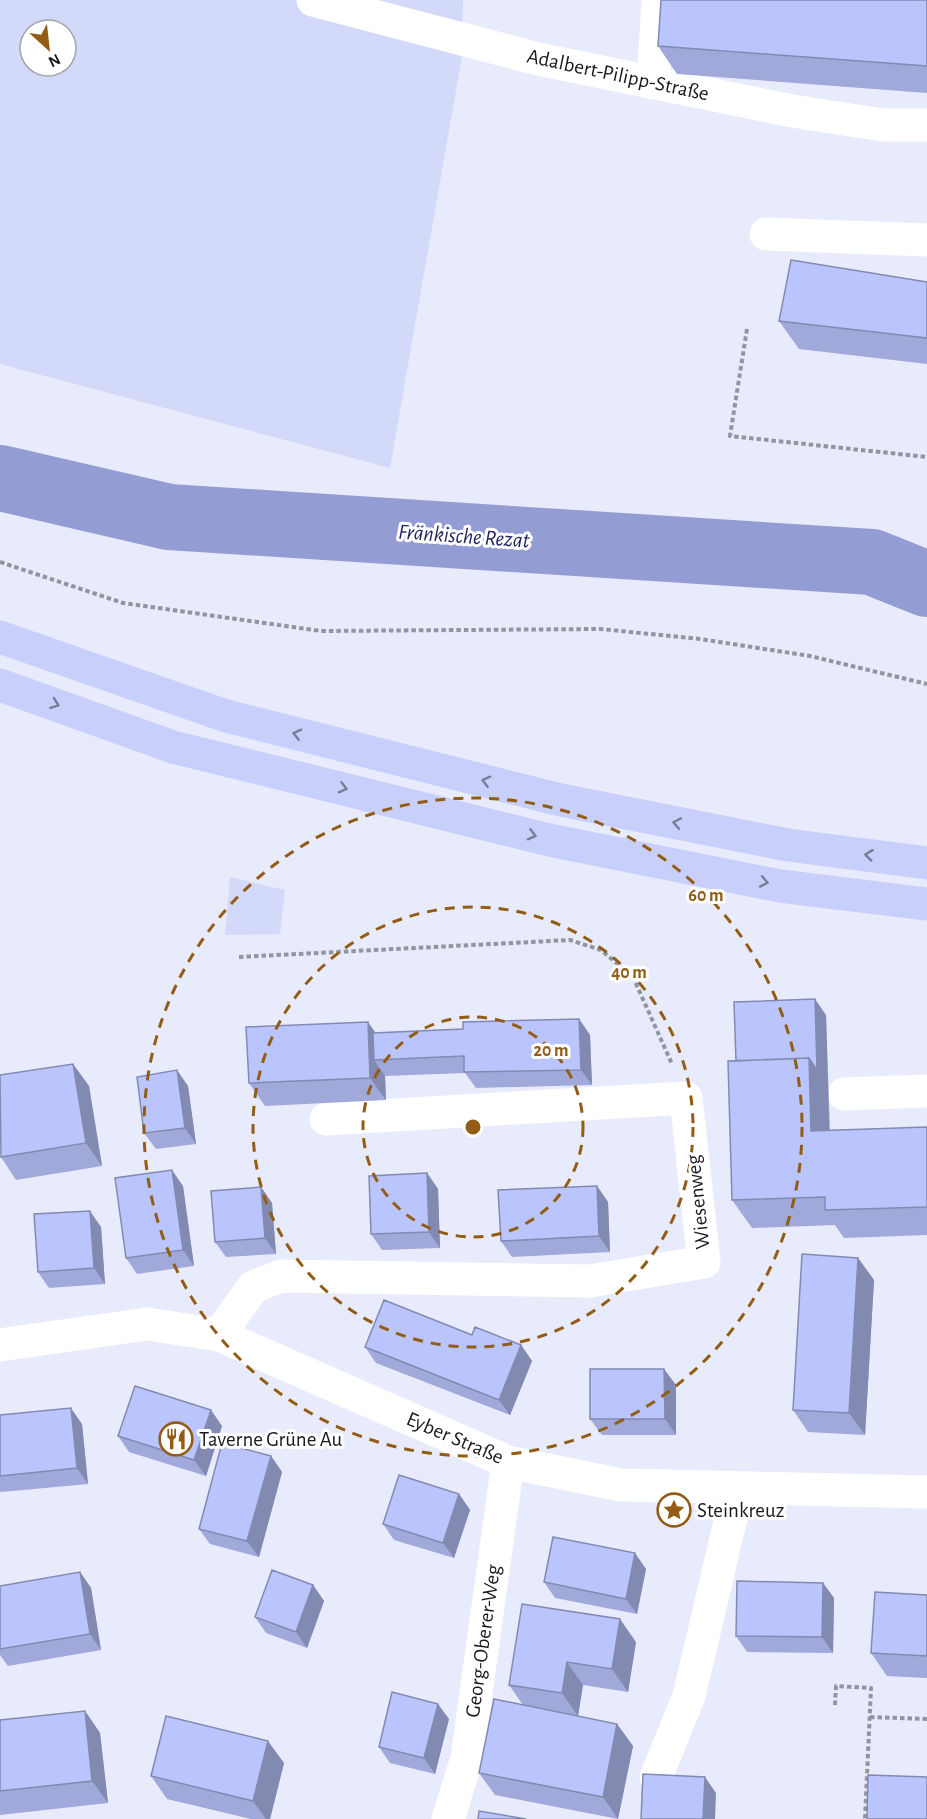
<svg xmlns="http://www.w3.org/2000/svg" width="927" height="1819" font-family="'Alegreya Sans',sans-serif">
<rect width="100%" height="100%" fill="#e8ebfb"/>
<path fill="#d3d9f8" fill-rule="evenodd" d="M0,0H463L462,56L390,468L0,364ZM30,30H66V66H30Z
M230,877L285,890L280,934L225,935Z"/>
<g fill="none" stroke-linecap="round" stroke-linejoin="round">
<path stroke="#949dd3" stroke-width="66" d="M0,478L169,517L872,562L927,584"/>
<path stroke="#9294a0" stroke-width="4" stroke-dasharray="4.5 3" stroke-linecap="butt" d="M747,329L730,436L927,457
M0,562L123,603L321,631L600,629L700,639L810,656L927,684
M239,957L570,940L601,950L633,977L672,1064
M835,1705L836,1686L871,1688L865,1819
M870,1717L927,1719"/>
<path stroke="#fff" stroke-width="33" d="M313,0L538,59L792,111L883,125H927
M653,83L658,0
M766,234L927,240
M844,1094L927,1091
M219,1335L253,1287L281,1276L590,1281L704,1262L686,1098L326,1119
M0,1345L147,1324L219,1335L508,1462L621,1485L927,1492
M656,1777L689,1696L738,1488
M448,1819L467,1758L508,1462"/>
<path stroke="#c8cffb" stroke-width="33" d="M0,637L226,716L561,800L788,845L927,863
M0,685L173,747L554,841L780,886L927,904"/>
</g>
<path fill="#a1a9da" d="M927,0V93L677,74L658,46Z
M927,282V364L799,349L779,321Z
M826,1015L830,1130L927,1127V1235L844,1238L835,1225L752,1228L732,1200L736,1061Z
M579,1019L590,1035L592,1085L476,1088L465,1073L385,1076L386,1100L265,1106L249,1083L376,1033L463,1029Z
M73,1064L89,1086L102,1166L16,1180L1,1157Z
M188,1086L196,1144L156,1149L144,1133Z
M427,1173L438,1189L440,1248L382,1250L371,1234Z
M183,1186L194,1266L137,1274L126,1258Z
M597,1186L608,1202L610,1252L512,1257L501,1241Z
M261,1187L272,1203L276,1254L226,1257L215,1242Z
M101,1227L105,1284L49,1288L38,1272Z
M858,1258L874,1280L865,1435L808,1432L793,1410Z
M472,1335L521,1345L532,1361L510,1415L376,1363L365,1347Z
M676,1385V1435H602L590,1419Z
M0,1415L82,1424L88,1484L1,1492L0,1491Z
M222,1426L206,1476L129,1452L118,1436Z
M271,1456L282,1472L259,1557L210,1544L199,1529Z
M459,1494L470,1510L454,1558L394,1540L383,1524Z
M646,1569L637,1614L555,1598L544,1582Z
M80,1572L91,1588L101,1650L8,1666L0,1655V1586Z
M823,1583L834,1598L833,1653L747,1652L736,1636Z
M313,1585L324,1601L307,1648L266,1633L255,1617Z
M927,1595V1678L887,1676L871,1653Z
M522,1604L636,1642L628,1692L583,1685L578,1716L617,1724L633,1746L618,1819L495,1795L479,1773L523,1705L509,1685Z
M85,1711L100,1733L108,1803L0,1815V1720Z
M449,1719L435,1774L390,1763L379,1747Z
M284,1763L270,1819H251L167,1799L151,1776Z"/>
<path fill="#838ab1" d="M815,999L826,1015L828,1086L817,1070Z
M579,1019L590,1035L592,1085L581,1070Z
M368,1022L384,1045L374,1060L385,1076L386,1100L370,1078Z
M809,1058L828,1086L830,1159L811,1131Z
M73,1064L89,1086L102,1166L86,1143Z
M177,1070L188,1086L196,1144L185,1128Z
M172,1170L183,1186L194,1266L183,1250Z
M427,1173L438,1189L440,1248L429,1232Z
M597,1186L608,1202L610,1252L599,1236Z
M261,1187L272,1203L276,1254L265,1238Z
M90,1211L101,1227L105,1284L94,1268Z
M858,1258L874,1280L865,1435L849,1413Z
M521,1345L532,1361L510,1415L499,1400Z
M664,1369L676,1385V1435L665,1419Z
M71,1408L82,1424L88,1484L77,1468Z
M211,1410L222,1426L206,1476L194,1460Z
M271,1456L282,1472L259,1557L247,1541Z
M459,1494L470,1510L454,1558L443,1543Z
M635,1553L646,1569L637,1614L626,1599Z
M80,1572L91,1588L101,1650L90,1634Z
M823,1583L834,1598L833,1653L822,1637Z
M313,1585L324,1601L307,1648L296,1632Z
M620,1619L636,1642L628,1692L612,1669Z
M567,1662L583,1685L578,1716L562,1693Z
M438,1704L449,1719L435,1774L424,1758Z
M85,1711L100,1733L108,1803L92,1781Z
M617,1724L633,1746L618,1819L603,1797Z
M268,1741L284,1763L270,1819H266L253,1801Z
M705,1777L716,1793L715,1819H703Z"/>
<path fill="#bbc5fd" stroke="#838ab1" stroke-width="1.5" d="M661,0H927V66L658,46Z
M791,260L927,282V338L779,321Z
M815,999L817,1070L809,1058L736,1061L734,1002Z
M579,1019L581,1070L464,1072V1056L374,1060L373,1033L463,1029V1022Z
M368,1022L370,1078L249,1083L246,1027Z
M809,1058L811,1131L927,1127V1207L825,1210V1197L732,1200L728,1061Z
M73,1064L86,1143L1,1157L0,1075Z
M177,1070L185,1128L144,1133L137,1077Z
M172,1170L183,1250L126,1258L115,1178Z
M427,1173L429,1232L371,1234L369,1176Z
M597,1186L599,1236L501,1241L498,1190Z
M261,1187L265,1238L215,1242L211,1191Z
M90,1211L94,1268L38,1272L34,1214Z
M802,1254L858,1258L849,1413L793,1410Z
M384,1300L472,1335L475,1327L521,1345L499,1400L365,1347Z
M590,1369H664L665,1419H590Z
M135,1386L211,1410L194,1460L118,1436Z
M71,1408L77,1468L0,1476V1415Z
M222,1443L271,1456L247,1541L199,1529Z
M399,1475L459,1494L443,1543L383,1524Z
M553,1537L635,1553L626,1599L544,1582Z
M272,1570L313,1585L296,1632L255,1617Z
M80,1572L90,1634L0,1649V1586Z
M737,1581L823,1583L822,1637L736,1636Z
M875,1592L927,1595V1656L871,1653Z
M522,1604L620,1619L612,1669L567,1662L562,1693L509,1685Z
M392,1692L438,1704L424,1758L379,1747Z
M494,1699L617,1724L603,1797L479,1773Z
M85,1711L92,1781L0,1791V1720Z
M166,1716L268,1741L253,1801L151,1776Z
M643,1774L705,1777L703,1819H641Z
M868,1775L927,1777V1819H867Z
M479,1811L526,1819H478Z"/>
<defs><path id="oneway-chevron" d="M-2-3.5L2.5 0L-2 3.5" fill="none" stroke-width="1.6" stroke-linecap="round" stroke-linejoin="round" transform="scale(1.5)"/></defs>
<g stroke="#797e98">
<use href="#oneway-chevron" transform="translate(55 704) rotate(20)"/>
<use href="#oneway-chevron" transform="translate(297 734) rotate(-166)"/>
<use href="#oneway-chevron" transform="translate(486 781) rotate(-166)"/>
<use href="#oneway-chevron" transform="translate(343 788) rotate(14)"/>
<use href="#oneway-chevron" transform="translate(677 823) rotate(-169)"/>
<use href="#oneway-chevron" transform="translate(532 835) rotate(14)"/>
<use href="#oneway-chevron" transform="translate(869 855) rotate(-173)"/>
<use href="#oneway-chevron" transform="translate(764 882) rotate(11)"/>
</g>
<g fill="none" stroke="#935c14" stroke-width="3" stroke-dasharray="10 8">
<circle cx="473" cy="1127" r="110"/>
<circle cx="473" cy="1127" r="220"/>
<circle cx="473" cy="1127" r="329"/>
</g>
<defs>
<g id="restaurant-ring" transform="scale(1.725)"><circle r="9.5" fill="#fff" stroke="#935c14" stroke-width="1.5"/><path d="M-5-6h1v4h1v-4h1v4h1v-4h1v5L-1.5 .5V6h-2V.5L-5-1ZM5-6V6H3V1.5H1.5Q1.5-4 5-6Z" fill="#935c14"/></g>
<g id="sight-ring" transform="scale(1.725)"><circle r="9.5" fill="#fff" stroke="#935c14" stroke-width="1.5"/><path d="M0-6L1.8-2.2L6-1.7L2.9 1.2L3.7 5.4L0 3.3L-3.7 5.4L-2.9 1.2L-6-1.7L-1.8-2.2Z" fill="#935c14"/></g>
</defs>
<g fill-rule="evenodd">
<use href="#restaurant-ring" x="176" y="1439"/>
<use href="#sight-ring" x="674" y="1510"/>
</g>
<g text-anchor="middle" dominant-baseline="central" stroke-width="6" stroke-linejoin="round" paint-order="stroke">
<g font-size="21" fill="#191a1f" stroke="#fff">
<text transform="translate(618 75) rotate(12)">Adalbert-Pilipp-Straße</text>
<text transform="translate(698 1202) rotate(-96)">Wiesenweg</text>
<text transform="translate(455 1438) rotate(23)">Eyber Straße</text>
<text transform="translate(483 1641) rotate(-82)">Georg-Oberer-Weg</text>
</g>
<g font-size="21" fill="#191a1f" stroke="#fff" text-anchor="start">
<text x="199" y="1439">Taverne Grüne Au</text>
<text x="697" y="1510">Steinkreuz</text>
</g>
<g font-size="22" font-style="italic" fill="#222363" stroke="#fff">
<text transform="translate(464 536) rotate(4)">Fränkische Rezat</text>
</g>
</g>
<circle cx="473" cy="1127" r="9" fill="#935c14" stroke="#fff" stroke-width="3"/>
<g font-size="18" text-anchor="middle" font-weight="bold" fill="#935c14" stroke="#fff" stroke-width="6" stroke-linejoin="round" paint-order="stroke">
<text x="706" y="901">60 m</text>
<text x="629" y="978">40 m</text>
<text x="551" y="1056">20 m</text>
</g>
<g transform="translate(48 48) rotate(153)"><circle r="28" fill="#ffffff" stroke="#a3a3a5" stroke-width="1.5"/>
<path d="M0-4.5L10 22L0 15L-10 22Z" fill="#935c14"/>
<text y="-9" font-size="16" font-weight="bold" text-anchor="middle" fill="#191a1f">N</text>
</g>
</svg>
